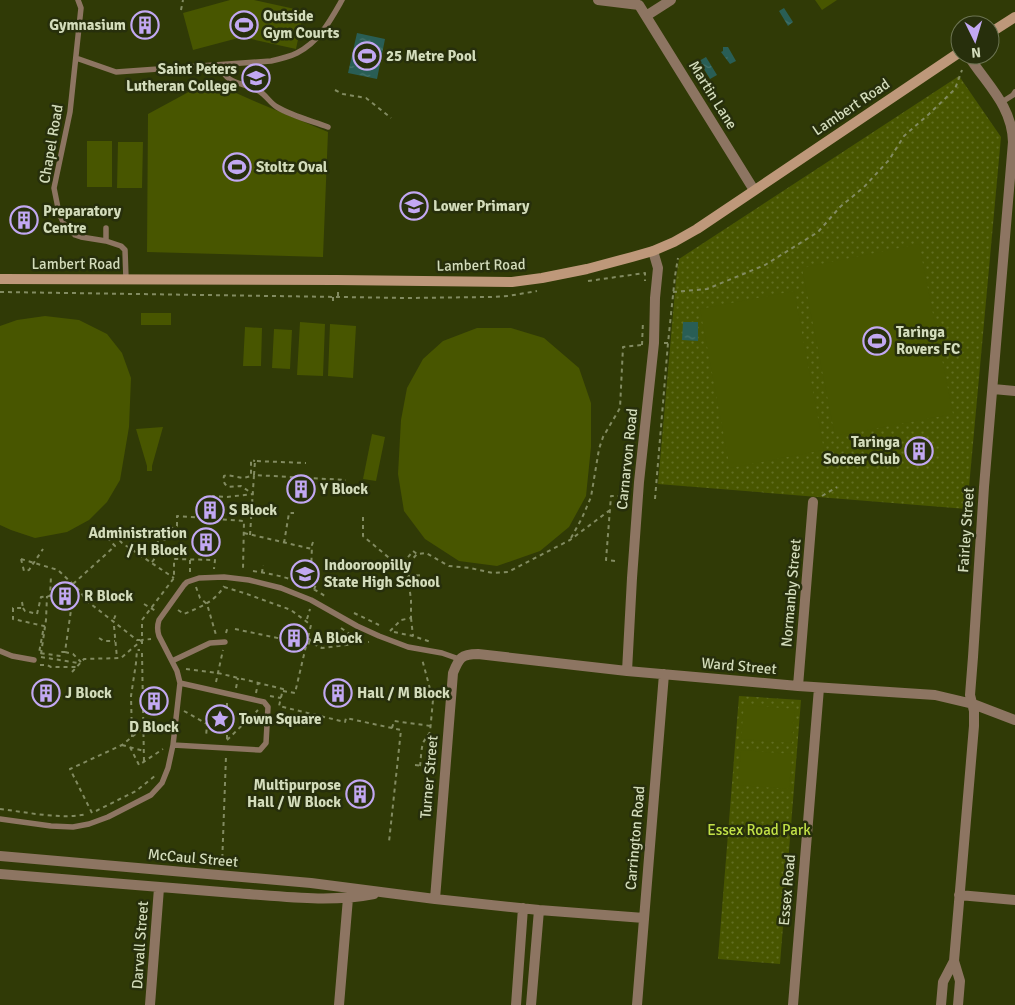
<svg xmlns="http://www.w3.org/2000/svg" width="1015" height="1005" font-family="Signika,sans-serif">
<defs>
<pattern id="green-dots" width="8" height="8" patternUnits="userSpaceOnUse" patternTransform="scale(1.25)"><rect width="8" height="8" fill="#485600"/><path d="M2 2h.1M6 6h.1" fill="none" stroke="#626e23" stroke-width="1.8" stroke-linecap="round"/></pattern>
<pattern id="water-ripples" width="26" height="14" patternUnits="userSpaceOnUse" patternTransform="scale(1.25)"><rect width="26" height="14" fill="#295e55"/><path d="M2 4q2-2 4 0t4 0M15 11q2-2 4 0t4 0" fill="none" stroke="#47746c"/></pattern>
</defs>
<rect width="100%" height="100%" fill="#303a06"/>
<path fill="url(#green-dots)" d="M959,76L1001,137L967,509L658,484L676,280L679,259Z
M739,696L801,700L780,964L718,959Z"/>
<path fill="#485600" d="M230,0H254L304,11L296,49L242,37L193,50L183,13Z
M815,0H837L822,10Z
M209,81L254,101L328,132L323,257L147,252L148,114Z
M87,141H112V187H87Z
M118,142H143L142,188H117Z
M919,244L953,414L835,436L802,268Z
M794,291L824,450L730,468L700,309Z
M141,313H171V325H141Z
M45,316L79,320L107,334L122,353L131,378L129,427L120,480L107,502L89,520L67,532L35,538L11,530L0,525V326L17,320Z
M300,322L325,324L323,376L297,375Z
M330,324L356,326L353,378L328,376Z
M245,327L262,328L261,366H243Z
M477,328H511L544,338L579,368L591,403V447L586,496L569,527L540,551L497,566L459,561L425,539L404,511L398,474L401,420L407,388L423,359L443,341Z
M274,329L292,330L290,369L272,368Z
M163,427L152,466V471H147V466L136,429Z
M372,434L385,437L376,481L363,479Z
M744,705L795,709L792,743L741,739Z
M741,750L792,754L789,789L738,785Z"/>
<path fill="url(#water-ripples)" d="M784,8L793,22L788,26L779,11Z
M357,33L385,39L377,79L348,73Z
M723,47H728L736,61L730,64L721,52L723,51Z
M706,57L717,75L710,79L699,61Z
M683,322H698V341L682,340Z"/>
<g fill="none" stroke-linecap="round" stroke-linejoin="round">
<path stroke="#828b61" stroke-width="2" stroke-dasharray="4 4" stroke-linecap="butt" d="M181,10L183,0
M335,90L343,94L366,98L391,118
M588,281L645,273V281
M0,292L408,298L490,297L508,296L537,291
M338,292V297
M673,292L707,289L765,265L818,232L840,207L864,187L889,160L904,136L929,114L955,89L962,70
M333,297V305
M664,343H668L675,276L678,258
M642,345L643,321
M254,475L255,461L306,463
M822,496L837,487
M213,498V496L227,497L253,494L241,486L228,487C224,484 223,481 224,476L227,475L243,478L251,476V460L255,461
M655,499L668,343
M363,517V536L400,567L413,551L417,554
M244,533L312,549
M250,535L254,475L346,480
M571,538L582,518L591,497L599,449L603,437L620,408L623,347L641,345
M313,542L312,545L311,573L318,578L314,590
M284,543L289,513H294
M164,549L165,531
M159,553L157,535L177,526V516L244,521L243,570
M21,559L58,570L78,589L87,601L137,640H142
M21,559L24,571L29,570L43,549
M615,561L606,560L611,496H621
M152,562L162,549H167
M253,571C280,575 304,581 326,597
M190,572V560
M262,573L263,565
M408,576L422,575
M73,584L115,546L101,531L106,526L122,543L174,578
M196,587L200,598L207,604L216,635
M224,587L244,593L291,610L311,625L306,646
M22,602L23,608H13V619L44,626L39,653L61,656L62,652H65L73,596L78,589
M144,604L156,611
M23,608L25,611L37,614L41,597L50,596L51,576
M178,610L184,614C200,607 215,602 224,586
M354,613L379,625
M411,618L413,636
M114,619L116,614
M307,619L310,609
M114,626L117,658
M341,628L351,635L359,637
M235,629L287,640
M390,631L401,620L411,618V600L408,576L409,563L417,554L426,553L449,566L470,568L493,573L508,572L570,540L610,510
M394,632L413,636L431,642
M226,633L228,626
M99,638L104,641H115
M308,638L317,646L322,648L369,642
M142,644V620L174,578V559L215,560L214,569
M65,652L73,654L81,662
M142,653L144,762
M41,654L46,620L47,596
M41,657L78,663
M40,665H47L51,667H77
M186,669L218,673L283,689L279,706L345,722L346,718L401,730L389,842
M72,672L84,659L121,658L142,640L151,639
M216,682L223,650
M236,688L238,678
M283,691L295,693L306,646H308L310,640
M256,693L258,683
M270,696L281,698
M184,711L207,724L206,737
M392,728L394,721L431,726
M132,737L131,696L136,663L137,650H140
M227,739V703
M227,740L258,710
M122,745L144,751
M130,747L139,765L163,749
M415,765L435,767
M420,766C421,759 421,750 423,743C425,739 428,736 430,732L433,700L422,659
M0,809C26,812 62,820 87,814
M96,811L136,791L156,775
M92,813L70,769L122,745L143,728
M222,866L226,756"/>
<path stroke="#8d7562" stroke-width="5.5" d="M78,0L81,8L70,112L54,188L59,213L64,224L75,235L81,237L106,241L121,246L125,250L126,279
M76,58L116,72L271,61C280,59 289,57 297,53C319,42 330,21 342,0
M218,65C230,87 241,81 259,91C266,95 270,103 277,107C292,116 312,121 328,127
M1002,102L1013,95L1015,92
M106,228V241
M0,651L12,656L34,660
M172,661L210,643L225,642
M173,745L260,750L266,743L268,707L264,702L180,683
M0,819L51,826L73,827L89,824L108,817L151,795L162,783L168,768L173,745L180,683L177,671L159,636C157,630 157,626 159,620L184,585L187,582L199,578L224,577L249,580L281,588L311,600L357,626L379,636L408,647L442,653L459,659"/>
<path stroke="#8d7562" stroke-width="10" d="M598,0L639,5L754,190
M646,16L671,0
M993,389L1015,391
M627,671L632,578L639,482L654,343L655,298L658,268L653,251
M798,686L813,502
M0,856L311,883L435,899L539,910L644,918
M0,874C78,881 156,887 234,893C280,896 329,903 374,894
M959,895L1015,900
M435,899L453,673C459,658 461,654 478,654L627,671L798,686L935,695L973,704L1015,720
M150,1005L159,888
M339,1005L348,898
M516,1005L523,908
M531,1005L539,910
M637,1005L664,674
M793,1005L819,688
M941,1005L943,982L954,961
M958,1005L960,981L954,961L974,726V711L970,695L973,657L984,487L1013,142C1012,105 986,84 968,55"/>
<path stroke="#be987a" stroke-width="10" d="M990,33L1015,17
M0,279L337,280L512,282L542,278L587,269L632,257L653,251L674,242L697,229L960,52"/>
</g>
<defs>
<g id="building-ring" transform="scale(1.4375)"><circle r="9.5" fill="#272f0c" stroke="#c2a8f2" stroke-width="1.5"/><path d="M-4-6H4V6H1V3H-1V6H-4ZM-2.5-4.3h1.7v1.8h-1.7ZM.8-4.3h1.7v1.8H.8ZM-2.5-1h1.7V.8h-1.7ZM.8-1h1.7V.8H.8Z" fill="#c2a8f2"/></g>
<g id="stadium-ring" transform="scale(1.4375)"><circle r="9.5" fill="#272f0c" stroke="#c2a8f2" stroke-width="1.5"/><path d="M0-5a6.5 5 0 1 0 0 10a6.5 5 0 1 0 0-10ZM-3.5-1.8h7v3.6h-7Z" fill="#c2a8f2"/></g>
<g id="school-ring" transform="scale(1.4375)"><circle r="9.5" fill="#272f0c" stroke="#c2a8f2" stroke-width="1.5"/><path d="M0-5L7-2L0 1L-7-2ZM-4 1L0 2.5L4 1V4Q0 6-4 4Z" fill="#c2a8f2"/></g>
<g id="sight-ring" transform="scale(1.4375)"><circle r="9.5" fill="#272f0c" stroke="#c2a8f2" stroke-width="1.5"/><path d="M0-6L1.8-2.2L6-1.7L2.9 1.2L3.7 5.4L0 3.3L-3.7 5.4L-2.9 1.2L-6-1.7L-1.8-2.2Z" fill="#c2a8f2"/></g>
</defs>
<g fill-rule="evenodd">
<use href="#building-ring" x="145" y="25"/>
<use href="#stadium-ring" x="244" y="25"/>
<use href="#stadium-ring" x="367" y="56"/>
<use href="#school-ring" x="256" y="78"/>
<use href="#stadium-ring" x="237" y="167"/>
<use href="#school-ring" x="414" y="206"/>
<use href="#building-ring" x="24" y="220"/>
<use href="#stadium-ring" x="877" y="341"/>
<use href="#building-ring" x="919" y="451"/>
<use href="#building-ring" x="301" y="489"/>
<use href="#building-ring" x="210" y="510"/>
<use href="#building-ring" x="206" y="542"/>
<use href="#school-ring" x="305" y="574"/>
<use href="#building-ring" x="65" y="596"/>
<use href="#building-ring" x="294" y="638"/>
<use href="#building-ring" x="46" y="693"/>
<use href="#building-ring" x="338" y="693"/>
<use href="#building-ring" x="154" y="701"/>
<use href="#sight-ring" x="220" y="719"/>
<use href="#building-ring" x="360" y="794"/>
</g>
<g text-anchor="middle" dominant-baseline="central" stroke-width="5" stroke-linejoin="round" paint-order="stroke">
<g font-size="15" font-weight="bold" fill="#d3dcbb" stroke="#272f0c" text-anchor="start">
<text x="263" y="16">Outside<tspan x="263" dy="17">Gym Courts</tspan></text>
<text x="126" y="25" text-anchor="end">Gymnasium</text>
<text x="386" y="56">25 Metre Pool</text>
<text x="237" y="69" text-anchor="end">Saint Peters<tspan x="237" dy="17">Lutheran College</tspan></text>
<text x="256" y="167">Stoltz Oval</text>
<text x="433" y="206">Lower Primary</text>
<text x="43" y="211">Preparatory<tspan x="43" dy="17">Centre</tspan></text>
<text x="896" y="332">Taringa<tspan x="896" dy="17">Rovers FC</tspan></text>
<text x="900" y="442" text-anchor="end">Taringa<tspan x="900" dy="17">Soccer Club</tspan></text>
<text x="320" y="489">Y Block</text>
<text x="229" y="510">S Block</text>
<text x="187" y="533" text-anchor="end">Administration<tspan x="187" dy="17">/ H Block</tspan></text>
<text x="324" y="565">Indooroopilly<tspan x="324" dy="17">State High School</tspan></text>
<text x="84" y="596">R Block</text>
<text x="313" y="638">A Block</text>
<text x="65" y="693">J Block</text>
<text x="357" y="693">Hall / M Block</text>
<text x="239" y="719">Town Square</text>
<text x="154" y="727" text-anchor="middle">D Block</text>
<text x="341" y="785" text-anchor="end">Multipurpose<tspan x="341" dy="17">Hall / W Block</tspan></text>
</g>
<g font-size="15" fill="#d3dcbb" stroke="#272f0c">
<text transform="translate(713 95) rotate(58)">Martin Lane</text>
<text transform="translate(851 107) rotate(-34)">Lambert Road</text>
<text transform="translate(51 144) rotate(-80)">Chapel Road</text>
<text x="76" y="264">Lambert Road</text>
<text transform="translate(481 265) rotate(-1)">Lambert Road</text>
<text transform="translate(627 459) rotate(-84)">Carnarvon Road</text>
<text transform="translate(966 530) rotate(-86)">Fairley Street</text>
<text transform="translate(791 593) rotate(-85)">Normanby Street</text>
<text transform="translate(739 666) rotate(5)">Ward Street</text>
<text transform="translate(429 777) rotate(-85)">Turner Street</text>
<text transform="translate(635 838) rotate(-85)">Carrington Road</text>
<text transform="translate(193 858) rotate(5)">McCaul Street</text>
<text transform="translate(787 890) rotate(-85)">Essex Road</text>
<text transform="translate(140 945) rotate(-86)">Darvall Street</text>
</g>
<g font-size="15" fill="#c2e147" stroke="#272f0c">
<text x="759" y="830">Essex Road Park</text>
</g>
</g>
<g transform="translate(975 40) rotate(175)"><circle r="24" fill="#272f0c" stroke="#6c7452"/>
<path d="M0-4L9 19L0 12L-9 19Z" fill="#c2a8f2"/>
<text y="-8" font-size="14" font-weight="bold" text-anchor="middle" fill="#d3dcbb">N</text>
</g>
</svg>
